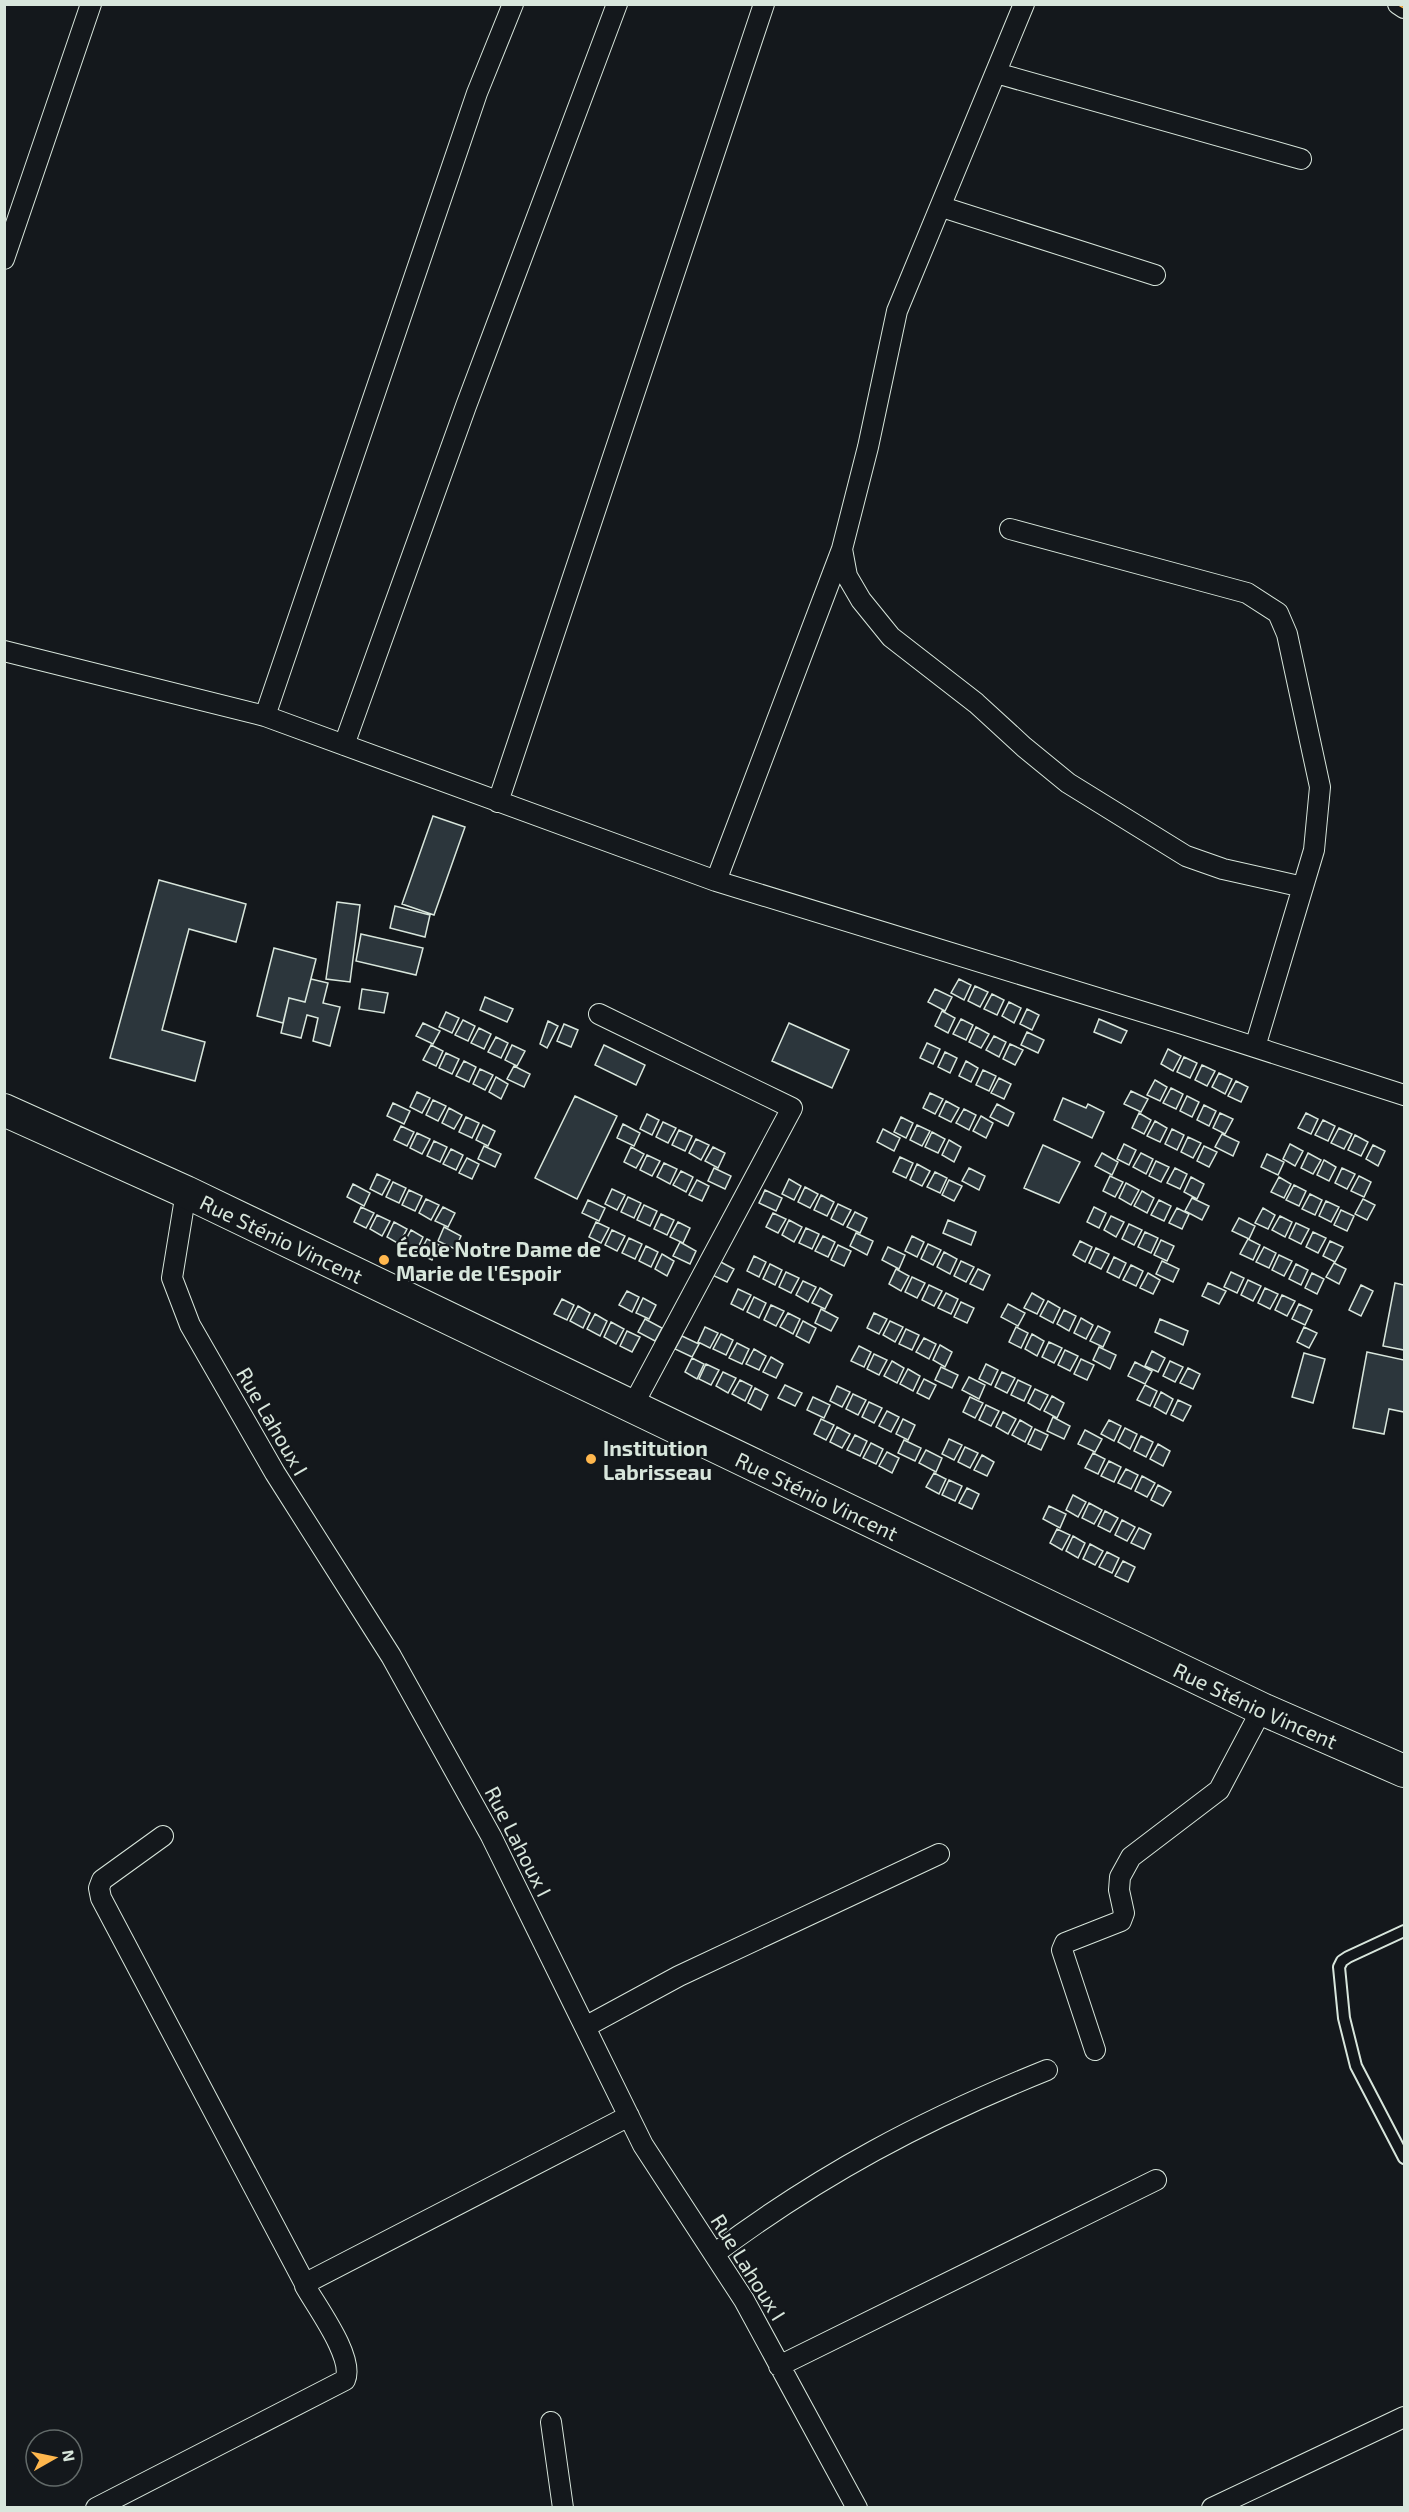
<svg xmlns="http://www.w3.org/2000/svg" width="1409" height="2512" font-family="'Exo 2',sans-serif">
<rect width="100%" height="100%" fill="#14181c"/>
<path fill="#2c363c" stroke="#d8e6dc" stroke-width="1.5" d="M433,816L465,827L434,915L402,904Z
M159,880L246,904L236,942L189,929L162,1030L205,1042L195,1081L110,1058Z
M337,902L360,905L350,982L326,979Z
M395,906L430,915L425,937L390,928Z
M361,934L423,948L416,975L356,961Z
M274,948L316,959L305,1002L289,998L283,1023L257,1016Z
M311,979L328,983L323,1003L340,1007L330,1046L313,1041L318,1018L307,1015L301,1038L281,1033L289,998L305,1002Z
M959,979L971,985L964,1000L951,993Z
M975,986L988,992L980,1007L968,1001Z
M362,989L388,993L384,1013L359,1009Z
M935,989L952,997L945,1011L928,1002Z
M992,994L1004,1000L997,1015L984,1009Z
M485,997L513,1009L507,1022L480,1010Z
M1009,1002L1021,1008L1014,1023L1002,1016Z
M1027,1009L1039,1015L1032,1030L1020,1024Z
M942,1011L955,1018L948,1033L935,1026Z
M446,1012L459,1018L452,1033L439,1027Z
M961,1019L973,1025L966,1040L953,1034Z
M1099,1019L1127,1031L1121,1043L1094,1032Z
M463,1020L475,1026L468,1041L455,1035Z
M548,1021L558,1026L547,1048L540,1044Z
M423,1023L440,1031L433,1044L416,1036Z
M789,1023L849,1050L832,1088L772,1061Z
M564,1024L578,1030L571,1047L557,1041Z
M976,1027L989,1034L981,1048L969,1042Z
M479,1028L491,1034L484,1049L471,1043Z
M1027,1032L1044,1040L1038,1053L1021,1045Z
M994,1036L1006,1042L999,1057L986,1050Z
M496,1037L508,1043L501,1058L488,1052Z
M927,1043L940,1049L933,1064L920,1058Z
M1010,1044L1023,1050L1015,1065L1003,1059Z
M431,1045L443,1051L436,1066L423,1060Z
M512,1045L525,1051L517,1066L505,1060Z
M604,1045L645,1065L636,1085L595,1065Z
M1168,1049L1181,1056L1173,1071L1161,1064Z
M945,1052L957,1058L950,1073L938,1067Z
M446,1053L459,1059L452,1074L439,1068Z
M1184,1057L1197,1063L1190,1078L1177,1072Z
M464,1061L476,1067L469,1082L456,1076Z
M966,1061L978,1068L971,1082L959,1076Z
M1202,1065L1215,1071L1207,1086L1195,1080Z
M514,1066L530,1074L524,1087L507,1079Z
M480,1069L493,1075L485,1090L473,1084Z
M983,1070L996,1076L989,1091L976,1085Z
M1219,1073L1232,1079L1225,1094L1212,1087Z
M496,1077L508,1084L501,1099L489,1092Z
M999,1078L1011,1084L1004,1099L991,1093Z
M1155,1080L1167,1087L1160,1101L1147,1095Z
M1236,1081L1248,1087L1241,1102L1228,1096Z
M1171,1088L1183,1094L1176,1109L1163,1103Z
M1131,1091L1148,1099L1141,1112L1124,1104Z
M417,1092L430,1098L422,1113L410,1107Z
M930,1093L943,1099L935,1114L923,1108Z
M575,1096L617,1116L577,1199L535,1178Z
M1187,1096L1199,1102L1192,1117L1180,1111Z
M1063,1098L1086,1108L1088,1104L1104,1112L1092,1138L1054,1120Z
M433,1100L446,1106L438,1121L426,1115Z
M946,1101L959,1108L951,1122L939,1116Z
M393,1103L410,1111L404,1124L387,1116Z
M997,1104L1014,1113L1008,1126L990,1117Z
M1204,1105L1216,1111L1209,1126L1197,1120Z
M449,1108L462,1115L454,1129L442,1123Z
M964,1109L976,1115L969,1130L956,1123Z
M1139,1113L1151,1120L1144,1134L1132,1128Z
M1220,1113L1233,1119L1225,1134L1213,1128Z
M1306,1113L1318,1119L1311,1134L1298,1128Z
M647,1114L659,1120L652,1135L640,1129Z
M981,1116L993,1123L986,1138L973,1131Z
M466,1117L479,1123L472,1138L459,1132Z
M901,1117L913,1123L906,1138L894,1132Z
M1323,1120L1335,1126L1328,1141L1315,1135Z
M1155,1121L1167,1128L1160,1142L1147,1136Z
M663,1122L676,1128L668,1143L656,1137Z
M623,1124L640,1133L634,1146L617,1138Z
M483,1125L495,1131L488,1146L476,1140Z
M917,1125L930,1131L922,1146L910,1140Z
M401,1126L414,1132L407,1146L394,1140Z
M1339,1128L1352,1134L1344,1149L1331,1143Z
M883,1129L900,1138L894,1151L877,1142Z
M1172,1129L1184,1135L1177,1150L1165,1144Z
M679,1130L692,1136L685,1151L672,1145Z
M932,1132L945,1139L938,1153L925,1147Z
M417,1133L430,1139L422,1154L410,1148Z
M1222,1134L1239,1142L1233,1156L1215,1147Z
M1355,1135L1368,1142L1361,1156L1348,1150Z
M1188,1137L1201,1143L1193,1158L1181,1152Z
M696,1139L709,1145L701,1160L689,1153Z
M949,1140L961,1147L954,1162L942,1155Z
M434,1141L447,1147L440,1162L427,1156Z
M1124,1144L1136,1150L1129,1165L1117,1159Z
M1290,1144L1303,1151L1295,1166L1283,1159Z
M1043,1145L1080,1162L1059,1203L1024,1188Z
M1373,1145L1385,1151L1378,1166L1366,1159Z
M484,1146L501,1154L495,1167L478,1159Z
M1204,1146L1217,1152L1209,1167L1197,1161Z
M631,1147L644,1154L636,1168L624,1162Z
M713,1147L725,1153L718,1168L705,1161Z
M451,1149L463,1155L456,1170L443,1164Z
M1102,1153L1118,1162L1112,1175L1095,1166Z
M1141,1153L1153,1159L1146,1174L1133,1167Z
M1308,1153L1321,1160L1313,1174L1301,1168Z
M1267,1154L1284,1162L1278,1175L1261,1167Z
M647,1155L660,1161L652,1176L640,1170Z
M900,1157L913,1163L906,1178L893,1172Z
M467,1158L479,1164L472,1179L459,1173Z
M1324,1160L1336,1167L1329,1181L1317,1175Z
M1156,1161L1169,1167L1161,1182L1149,1176Z
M664,1163L677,1169L670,1184L657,1177Z
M917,1164L930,1171L922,1186L910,1180Z
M714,1168L731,1176L725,1189L708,1181Z
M969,1168L985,1176L979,1190L962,1181Z
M1175,1168L1187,1174L1180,1189L1167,1183Z
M1342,1168L1355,1174L1347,1189L1335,1183Z
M681,1171L693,1177L686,1192L673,1185Z
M935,1172L947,1178L940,1193L927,1187Z
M377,1174L390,1180L382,1195L370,1189Z
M1110,1176L1123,1182L1115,1197L1103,1191Z
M1359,1176L1371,1182L1364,1197L1351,1191Z
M1191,1177L1204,1184L1197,1199L1184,1192Z
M1279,1177L1291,1184L1284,1198L1271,1192Z
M789,1179L801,1186L794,1200L782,1194Z
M697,1180L709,1186L702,1201L689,1195Z
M949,1180L962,1186L954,1201L942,1195Z
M393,1182L406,1188L399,1203L386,1197Z
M1126,1183L1139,1190L1131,1205L1119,1198Z
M353,1184L370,1193L364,1206L347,1197Z
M1294,1185L1306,1191L1299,1206L1286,1200Z
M805,1187L818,1194L810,1208L798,1202Z
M612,1189L625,1195L617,1210L605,1204Z
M409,1190L422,1196L415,1211L402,1205Z
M765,1190L782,1198L776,1211L759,1203Z
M1142,1191L1154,1198L1147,1213L1134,1206Z
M1310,1194L1322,1200L1315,1215L1302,1209Z
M821,1195L834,1202L827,1216L814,1210Z
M628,1197L641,1203L634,1218L621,1212Z
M1192,1198L1209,1206L1202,1220L1185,1211Z
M426,1199L439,1205L431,1220L419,1213Z
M1363,1199L1375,1205L1367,1220L1355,1214Z
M588,1200L605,1208L599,1221L582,1213Z
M1159,1200L1171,1206L1164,1221L1151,1215Z
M1326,1201L1339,1207L1331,1222L1319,1216Z
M838,1204L851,1210L843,1225L831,1219Z
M644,1205L657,1211L650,1226L637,1220Z
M361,1207L374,1213L366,1228L354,1222Z
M443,1207L455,1213L448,1227L435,1221Z
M1094,1207L1106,1213L1099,1228L1087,1222Z
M1177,1208L1189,1214L1182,1229L1169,1223Z
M1263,1208L1275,1215L1268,1229L1255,1223Z
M1341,1210L1354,1216L1347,1231L1334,1225Z
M855,1212L867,1218L860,1233L847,1227Z
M773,1213L786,1219L778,1233L766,1227Z
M661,1214L674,1220L667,1235L654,1229Z
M377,1215L390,1221L382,1236L370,1229Z
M1111,1216L1124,1222L1116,1237L1104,1230Z
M1280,1216L1292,1222L1285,1237L1272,1230Z
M1239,1218L1255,1226L1249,1239L1232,1231Z
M789,1220L802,1227L794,1242L782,1235Z
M948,1220L976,1232L971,1245L943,1233Z
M394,1222L407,1229L399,1244L387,1237Z
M596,1222L609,1228L601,1243L589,1237Z
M678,1222L690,1228L683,1243L670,1237Z
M1296,1223L1309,1229L1301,1244L1289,1238Z
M1129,1224L1142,1230L1134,1245L1122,1239Z
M444,1227L461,1236L455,1249L438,1241Z
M806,1228L819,1234L812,1249L799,1243Z
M411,1230L423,1237L416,1252L403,1245Z
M612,1230L625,1236L617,1251L605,1245Z
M1145,1232L1158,1238L1151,1253L1138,1247Z
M1313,1232L1326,1238L1318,1253L1306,1247Z
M856,1233L873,1241L867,1255L850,1246Z
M823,1236L835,1242L828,1257L815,1251Z
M912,1236L924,1242L917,1257L905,1251Z
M629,1238L642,1244L635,1259L622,1253Z
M427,1239L439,1245L432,1260L419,1254Z
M1248,1239L1260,1245L1253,1260L1240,1254Z
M1161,1240L1174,1246L1167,1261L1154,1255Z
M1080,1241L1092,1247L1085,1262L1073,1255Z
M1330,1241L1343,1247L1335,1262L1323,1256Z
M680,1242L696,1251L690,1264L673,1256Z
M928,1244L941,1250L933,1265L921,1259Z
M838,1245L851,1251L844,1266L831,1260Z
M646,1246L658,1252L651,1267L639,1261Z
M888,1247L905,1255L899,1269L882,1260Z
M1264,1247L1276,1253L1269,1268L1256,1262Z
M1096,1248L1109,1254L1101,1269L1089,1263Z
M944,1252L957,1259L950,1274L937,1267Z
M662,1254L674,1261L667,1276L655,1269Z
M1279,1255L1292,1261L1284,1276L1272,1270Z
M754,1256L766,1262L759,1277L747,1271Z
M1114,1257L1126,1263L1119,1278L1107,1272Z
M717,1260L734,1269L727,1282L710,1274Z
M961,1261L974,1267L966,1282L954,1276Z
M1162,1261L1179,1269L1173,1282L1156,1274Z
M1334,1263L1346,1269L1339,1284L1326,1277Z
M770,1264L782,1270L775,1285L763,1279Z
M1296,1264L1308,1270L1301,1285L1289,1279Z
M1131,1265L1143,1271L1136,1286L1123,1280Z
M896,1269L909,1276L901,1291L889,1284Z
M978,1269L990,1275L983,1290L970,1284Z
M786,1272L799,1278L791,1293L779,1287Z
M1231,1272L1244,1278L1237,1293L1224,1287Z
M1148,1273L1160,1280L1153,1294L1140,1288Z
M1312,1273L1324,1279L1317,1294L1305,1288Z
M912,1277L925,1283L917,1298L905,1292Z
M1248,1280L1261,1286L1253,1301L1241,1295Z
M803,1281L816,1287L808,1302L796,1295Z
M1208,1283L1226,1291L1219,1304L1202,1296Z
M1395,1283L1404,1285V1350L1383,1346Z
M929,1285L942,1291L934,1306L922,1300Z
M1361,1285L1373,1291L1361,1316L1349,1310Z
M820,1288L832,1295L825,1309L812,1303Z
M1265,1288L1278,1294L1270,1309L1258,1303Z
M738,1289L751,1295L743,1310L731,1304Z
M627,1291L639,1297L632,1312L619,1305Z
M946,1293L958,1299L951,1314L938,1308Z
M1032,1293L1044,1300L1037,1314L1024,1308Z
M1282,1295L1295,1301L1287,1316L1275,1310Z
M754,1297L766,1303L759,1318L747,1312Z
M643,1298L656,1305L649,1319L636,1313Z
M562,1299L574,1305L567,1320L554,1314Z
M1048,1301L1060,1308L1053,1323L1040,1316Z
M961,1302L974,1308L967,1323L954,1317Z
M1008,1304L1025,1313L1018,1326L1001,1317Z
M1299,1304L1312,1310L1305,1325L1292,1319Z
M771,1305L784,1311L776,1326L764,1320Z
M578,1306L590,1313L583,1328L570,1321Z
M821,1309L838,1318L831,1331L815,1323Z
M1064,1310L1076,1316L1069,1331L1057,1324Z
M788,1313L800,1319L793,1334L780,1327Z
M874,1313L887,1319L879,1334L867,1328Z
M595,1314L607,1321L600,1336L587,1329Z
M1081,1318L1093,1325L1086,1339L1074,1333Z
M645,1319L662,1328L655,1341L638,1332Z
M1160,1319L1188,1331L1183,1345L1155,1332Z
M803,1321L816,1328L809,1343L796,1336Z
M890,1321L903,1327L895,1342L883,1335Z
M611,1322L624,1329L616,1344L604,1337Z
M1098,1326L1110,1332L1103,1347L1090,1341Z
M705,1327L718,1333L710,1348L698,1342Z
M1016,1327L1028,1333L1021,1348L1009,1342Z
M1304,1327L1317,1333L1309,1348L1297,1342Z
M906,1329L919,1335L912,1350L899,1344Z
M627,1331L640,1337L632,1352L620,1346Z
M721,1334L733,1340L726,1355L713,1349Z
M1032,1334L1044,1341L1037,1356L1025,1349Z
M682,1336L699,1344L692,1357L675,1349Z
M924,1338L936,1344L929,1359L916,1352Z
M1049,1342L1062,1348L1054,1363L1042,1357Z
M737,1343L749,1349L742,1364L729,1358Z
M940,1345L952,1352L945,1367L933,1360Z
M859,1346L871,1352L864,1367L851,1361Z
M1099,1347L1116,1355L1110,1369L1093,1360Z
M754,1349L766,1356L759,1370L746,1364Z
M1065,1350L1078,1356L1070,1371L1058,1365Z
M1152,1351L1165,1358L1158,1372L1145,1366Z
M1367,1352L1404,1360V1412L1389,1409L1384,1434L1353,1428Z
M1304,1353L1325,1359L1313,1403L1292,1397Z
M874,1354L887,1360L879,1375L867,1369Z
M771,1357L783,1364L776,1378L763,1372Z
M692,1358L704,1364L697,1379L685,1372Z
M1081,1359L1094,1365L1087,1380L1074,1374Z
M892,1361L904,1368L897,1383L884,1376Z
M1170,1361L1183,1367L1175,1382L1163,1376Z
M1135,1362L1152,1371L1145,1384L1128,1376Z
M706,1364L719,1370L711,1385L699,1379Z
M986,1364L998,1370L991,1385L979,1379Z
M941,1367L958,1375L952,1388L935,1380Z
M1188,1368L1200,1374L1193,1389L1180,1383Z
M908,1369L920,1376L913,1391L900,1384Z
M723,1372L736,1378L728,1393L716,1386Z
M1002,1372L1015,1378L1007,1393L995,1387Z
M969,1377L985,1385L979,1399L962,1390Z
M924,1379L936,1385L929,1399L917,1393Z
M740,1380L752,1386L745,1401L732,1394Z
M1018,1380L1031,1386L1024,1401L1011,1395Z
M785,1385L802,1393L795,1406L778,1398Z
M1145,1385L1157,1391L1150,1406L1137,1400Z
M837,1386L850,1392L842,1407L830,1401Z
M755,1388L768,1395L761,1410L748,1403Z
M1035,1389L1048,1395L1040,1410L1028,1403Z
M1161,1392L1173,1399L1166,1414L1154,1407Z
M853,1394L866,1400L858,1415L846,1409Z
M1052,1396L1064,1403L1057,1418L1044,1411Z
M813,1397L830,1405L824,1418L807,1410Z
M970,1397L983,1403L975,1418L963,1412Z
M1178,1400L1191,1406L1183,1421L1171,1415Z
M869,1402L882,1408L874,1423L862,1417Z
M986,1405L999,1411L991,1426L979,1420Z
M887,1411L899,1417L891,1432L879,1426Z
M1003,1412L1016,1419L1008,1434L996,1427Z
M1053,1417L1070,1426L1064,1439L1047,1431Z
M821,1419L834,1425L826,1440L814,1434Z
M903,1419L915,1425L908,1440L896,1434Z
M1020,1420L1032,1427L1025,1442L1012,1435Z
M1109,1420L1121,1426L1114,1441L1101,1434Z
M837,1427L850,1434L842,1448L830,1442Z
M1125,1428L1137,1434L1130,1449L1118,1442Z
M1035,1429L1048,1435L1041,1450L1028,1444Z
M1085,1430L1102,1439L1095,1452L1078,1444Z
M855,1435L867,1441L860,1456L847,1450Z
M1141,1436L1153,1442L1146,1457L1134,1451Z
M949,1439L962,1445L954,1460L942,1454Z
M904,1440L921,1448L915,1461L898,1453Z
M871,1443L883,1449L876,1464L863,1458Z
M1158,1444L1170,1451L1163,1466L1150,1459Z
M965,1447L978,1453L970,1468L958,1462Z
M926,1450L942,1458L936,1472L919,1463Z
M887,1452L899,1458L892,1473L879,1466Z
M1093,1453L1105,1459L1098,1474L1085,1468Z
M982,1455L994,1462L987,1476L974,1470Z
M1109,1461L1121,1467L1114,1482L1101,1476Z
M1126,1469L1138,1475L1131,1489L1118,1483Z
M934,1473L946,1479L939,1494L926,1487Z
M1142,1476L1155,1483L1147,1497L1135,1491Z
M949,1480L962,1486L955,1501L942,1495Z
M1158,1485L1171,1492L1163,1506L1151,1500Z
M967,1488L979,1494L972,1509L959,1503Z
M1073,1495L1086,1502L1078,1517L1066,1510Z
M1089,1503L1102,1510L1094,1524L1082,1518Z
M1049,1506L1066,1514L1060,1528L1043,1519Z
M1105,1511L1118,1518L1110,1532L1098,1526Z
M1122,1520L1135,1527L1127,1541L1115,1535Z
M1139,1528L1151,1534L1144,1549L1131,1543Z
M1057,1529L1070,1535L1062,1550L1050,1543Z
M1073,1536L1085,1543L1078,1558L1066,1551Z
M1090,1544L1103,1551L1095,1565L1083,1559Z
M1107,1552L1119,1558L1112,1573L1099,1567Z
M1123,1561L1135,1567L1128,1582L1115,1576Z"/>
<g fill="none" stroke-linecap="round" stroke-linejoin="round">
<g stroke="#d8e6dc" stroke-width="14">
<path id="lane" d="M1404,1931L1348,1957L1342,1961L1339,1967L1344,2018L1356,2066L1404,2158"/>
</g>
<g stroke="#d8e6dc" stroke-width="22">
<path id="street" d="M1024,4L897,311L868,447L842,549L847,576L861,600L891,637L976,703L1024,747L1068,783L1186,856L1223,869L1303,887
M1398,4L1404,8
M996,73L1301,159
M942,207L1155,275
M4,259L91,4
M1010,529L1247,593L1278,613L1287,634L1320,787L1314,850L1255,1047
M4,651L265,716L716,881L1186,1025L1404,1095
M265,716L477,93L513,4
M344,745L466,406L617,4
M498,802L764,4
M716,881L842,549
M599,1014L792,1108L632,1407
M186,1192L172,1278L190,1325L275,1473L391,1656L491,1836L643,2145L744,2300L857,2508
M163,1836L102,1880L99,1888L101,1898L305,2284
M585,2027L679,1976L939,1854
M1095,2050L1062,1950L1065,1943L1121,1921L1124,1913L1119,1890L1120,1877L1131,1857L1219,1790L1262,1709
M714,2254C821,2174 923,2120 1047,2070
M779,2366L1156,2180
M551,2422L563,2508
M96,2508L345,2380C355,2358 316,2306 305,2286L306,2283L629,2116
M1212,2508L1404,2417"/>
</g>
<g stroke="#d8e6dc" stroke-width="34">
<g id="primary">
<path id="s1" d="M4,1110L186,1192L1262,1709L1404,1771"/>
</g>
</g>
<use href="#lane" stroke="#14181c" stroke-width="10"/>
<use href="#street" stroke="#14181c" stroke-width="20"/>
<use href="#primary" stroke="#14181c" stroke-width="32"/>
<path stroke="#ffb74d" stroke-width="1.5" stroke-dasharray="21 4.5 3 4.5" stroke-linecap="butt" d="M1397,4L1404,8"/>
</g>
<g fill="#ffb74d" stroke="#14181c" stroke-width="2">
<circle cx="384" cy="1260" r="6"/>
<circle cx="591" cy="1459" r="6"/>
</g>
<g text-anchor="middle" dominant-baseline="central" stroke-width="4.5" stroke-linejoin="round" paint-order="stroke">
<g font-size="21" fill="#d8e6dc" stroke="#14181c">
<text stroke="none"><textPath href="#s1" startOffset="306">Rue Sténio Vincent</textPath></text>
<text transform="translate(273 1421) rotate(60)">Rue Lahoux I</text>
<text stroke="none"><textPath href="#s1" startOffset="900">Rue Sténio Vincent</textPath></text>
<text stroke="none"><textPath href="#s1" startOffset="1386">Rue Sténio Vincent</textPath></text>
<text transform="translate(519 1841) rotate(63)">Rue Lahoux I</text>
<text transform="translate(749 2267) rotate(58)">Rue Lahoux I</text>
</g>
<g font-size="21" font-weight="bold" fill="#d8e6dc" stroke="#14181c" text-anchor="start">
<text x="396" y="1248">École Notre Dame de<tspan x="396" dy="24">Marie de l'Espoir</tspan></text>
<text x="603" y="1447">Institution<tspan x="603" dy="24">Labrisseau</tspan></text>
</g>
</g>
<rect width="1409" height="2512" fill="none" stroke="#d8e6dc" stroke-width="12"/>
<g transform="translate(54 2458) rotate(81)"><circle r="28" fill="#14181c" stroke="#626a69" stroke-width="1.5"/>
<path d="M0-4.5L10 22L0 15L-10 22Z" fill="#ffb74d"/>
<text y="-9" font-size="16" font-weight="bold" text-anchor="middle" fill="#d8e6dc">N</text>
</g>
</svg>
